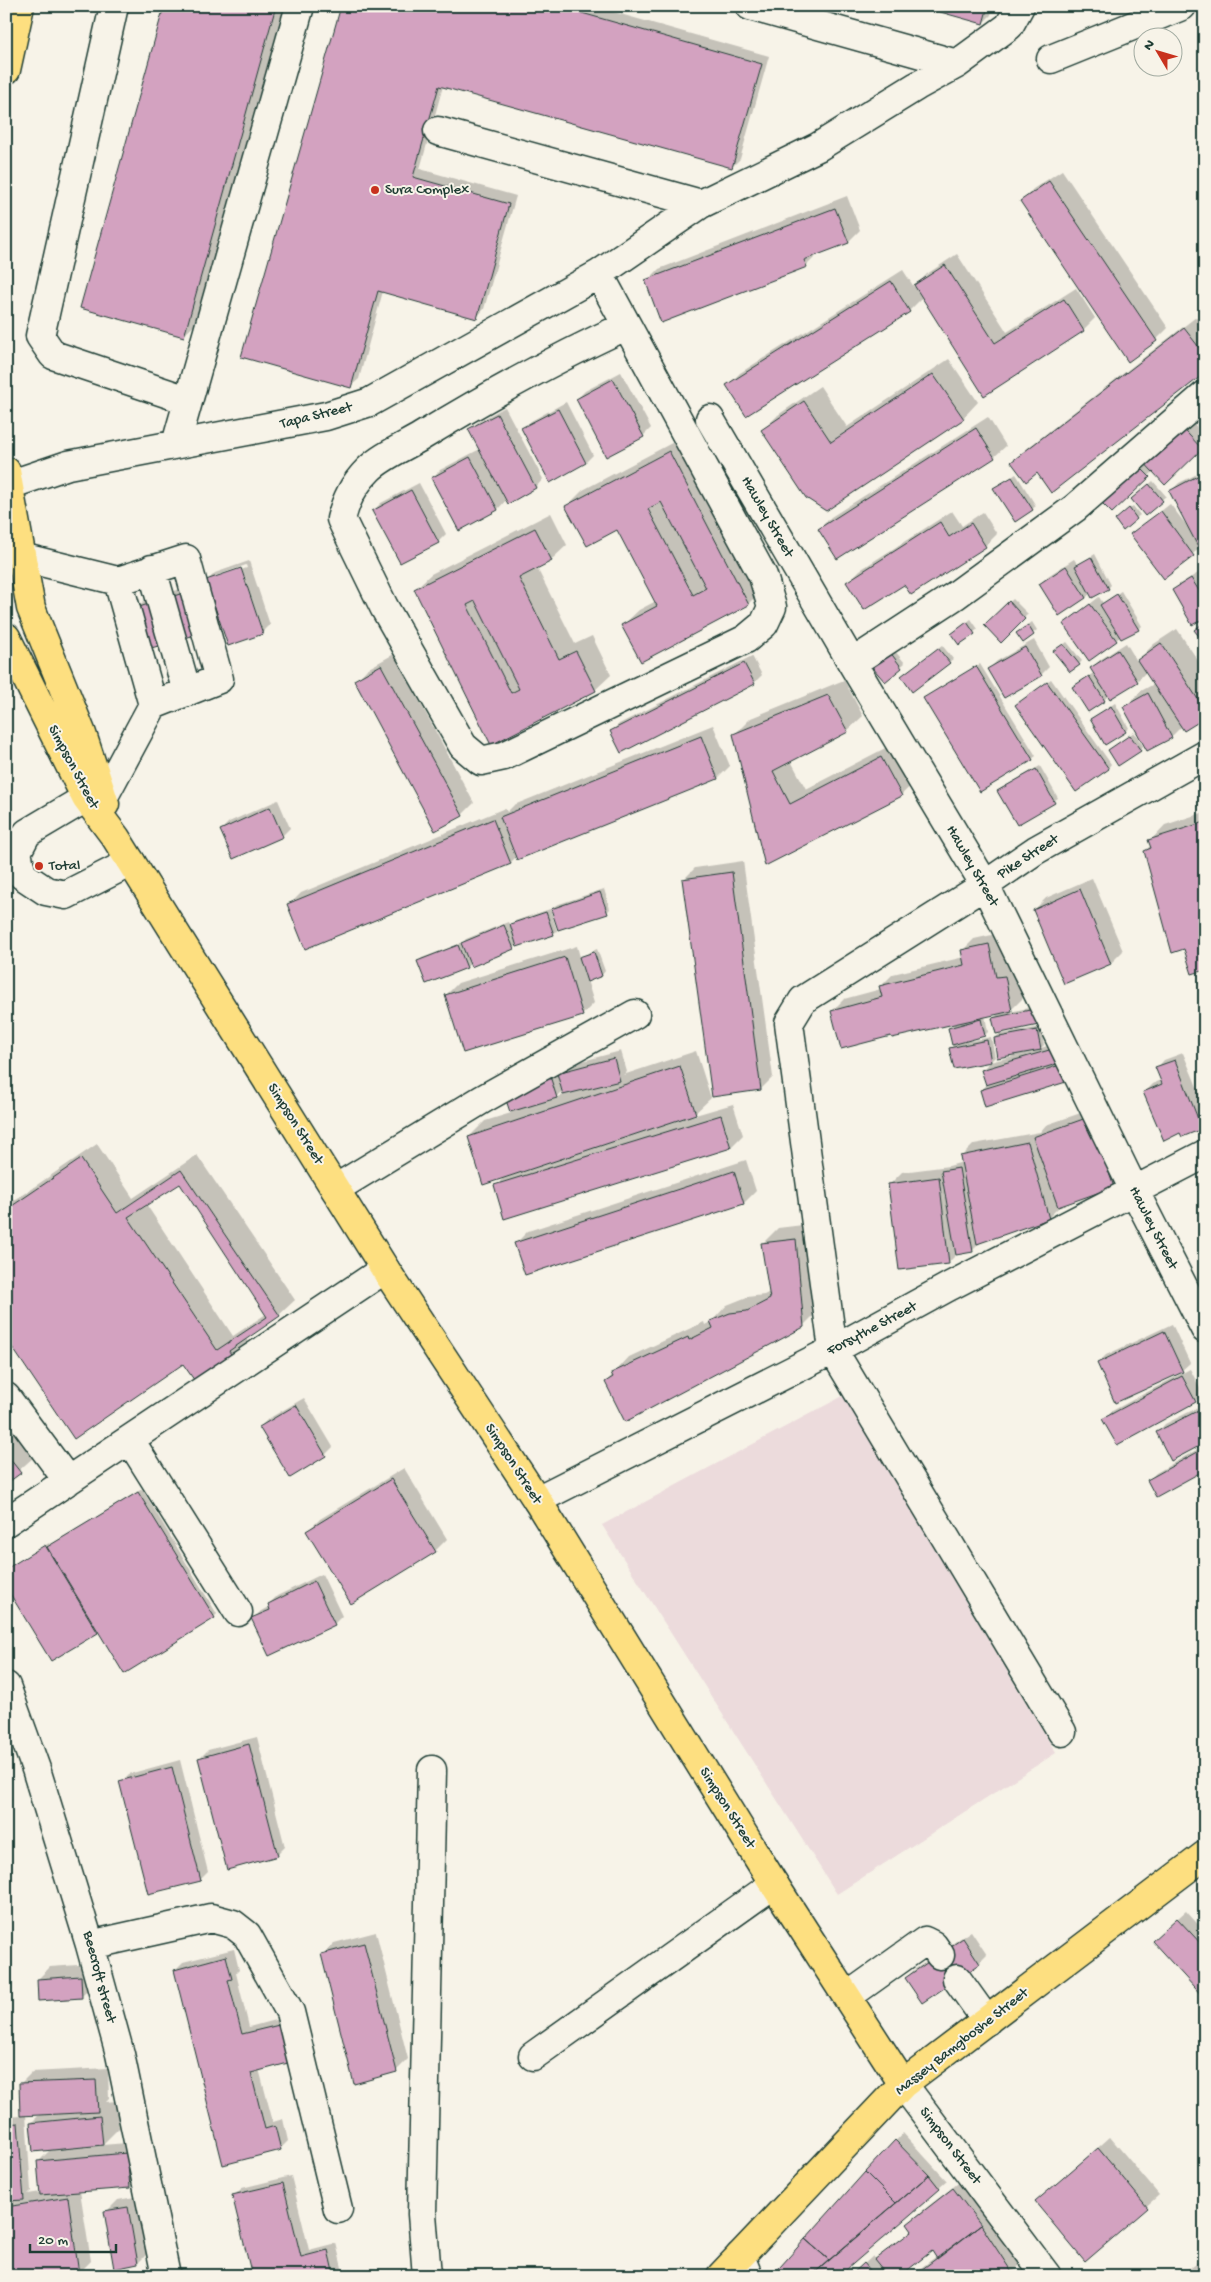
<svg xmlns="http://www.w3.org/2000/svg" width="1211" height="2282" font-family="'Gochi Hand',sans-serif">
<rect width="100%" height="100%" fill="#f7f3e8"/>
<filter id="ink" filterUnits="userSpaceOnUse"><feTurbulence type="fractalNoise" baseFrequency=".02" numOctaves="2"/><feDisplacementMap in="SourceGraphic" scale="10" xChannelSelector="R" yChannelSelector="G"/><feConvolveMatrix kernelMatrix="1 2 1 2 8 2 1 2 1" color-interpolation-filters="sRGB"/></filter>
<g filter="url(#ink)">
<path fill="#ecdbdc" d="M843,1396L1056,1753L837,1894L602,1525Z"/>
<path fill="#0003" fill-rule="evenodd" d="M165,6H287L200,320L184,335Z
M342,6H592L769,56L740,159L732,167L443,86L420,169L516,196L484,309L477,317L383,291L359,379L351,386Z
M924,6H993L991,15L983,23Z
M1062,170L1168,328L1156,340L1022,201L1033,189Z
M847,196L860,230L848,242L818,254L806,266L647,281L659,269Z
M957,254L1007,332L1076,288L1095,318L1083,330L985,394L923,297L909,311L728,385L740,373L903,270L914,287L927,274Z
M1196,317L1205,328V371L1013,462L1025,450Z
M949,359L978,402L963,418L826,510L763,430L778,415L820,386L847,427Z
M621,372L651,428L643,436L577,399L585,391Z
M1205,397V427L1191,409Z
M566,402L593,455L586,462L523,429L531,421Z
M505,407L543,479L536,487L508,502L507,499L498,509L460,529L432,478L440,470L480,449L470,430L478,422Z
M1186,415L1205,436V445L1165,483L1154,471L1112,511L1142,459Z
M988,417L1006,446L994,457L819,529L831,517Z
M685,436L764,588L748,604L641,660L623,625L639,610L656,601L618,528L567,506L583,490Z
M1205,470V557L1200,548L1164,577L1132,534L1170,504L1191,531L1171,491L1179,483Z
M1016,474L1036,506L1032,509L995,488Z
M1153,481L1166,496L1145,514L1136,496Z
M419,483L446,534L438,542L373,511L381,503Z
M1133,506L1140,515L1123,529L1120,516Z
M952,511L962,526L983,512L997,534L985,546L911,593L905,583L848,582L860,570Z
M551,513L567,545L551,560L537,568L575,644L592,636L611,675L595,690L492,743L415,589L431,574Z
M1095,554L1111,585L1108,588L1091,592L1086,598L1040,584L1048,576L1074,559L1078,565Z
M249,561L270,625L262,633L221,621L214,628L137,608L145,600L207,581L215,573ZM246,565L247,568L215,578V576Z
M1200,572L1205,580V616L1173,591L1181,583Z
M1121,591L1142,626L1139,629L1122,637L1121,636L1116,640L1065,624L1099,597L1103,603Z
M1013,599L1028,614L1001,641L986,625Z
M971,619L978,629L959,644L956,631Z
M1032,622L1037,630L1023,641L1018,633Z
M1177,629L1205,671V716L1182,726L1171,737L1125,707L1141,691L1154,684L1146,672L1137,681L1109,695L1104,700L1077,684L1095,672L1092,668L1100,660L1126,643L1137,661L1154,644Z
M1034,640L1049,667L1041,675L989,669L997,661Z
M1067,642L1082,661L1079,664L1059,648Z
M942,645L953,659L949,662L906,672Z
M894,650L905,663L885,680L874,667Z
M394,654L474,803L462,815L356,681L367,669Z
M752,656L762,675L754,683L611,732L619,724Z
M980,664L1036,756L1032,759L925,698Z
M1051,679L1111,764L1108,768L1020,702Z
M844,680L863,716L847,731L791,761L806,789L897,742L917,780L901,795L766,864L735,734L751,718Z
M1115,703L1129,728L1125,731L1091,719Z
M713,725L730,766L718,778L517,856L510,863L306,947L289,905L301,893L505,808L507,812L514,805Z
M1134,732L1143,746L1140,750H1109Z
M1040,766L1058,798L1017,824L1002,788Z
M278,800L290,828L282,836L234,857L221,830L229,822Z
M1205,812V969L1185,948L1145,851L1151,845L1150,841L1165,825Z
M743,861L773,1077L761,1089L683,880L695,868Z
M1092,878L1123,951L1111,963L1065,982L1034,910L1046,898Z
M604,889L610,909L607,912L552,909L556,905Z
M550,909L557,931L553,934L517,944L513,948L470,963L467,967L427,983L418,962L422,958L462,943L466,939L508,922L510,926L515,921Z
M1001,933L1008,966L1017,964L1023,998L1009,1012L1048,1004L1002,1032V1034L1040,1027L1044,1045L1041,1048L1064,1041L1073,1073L981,1090L987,1085L982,1070L990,1062L1014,1056L995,1038L1002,1032L994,1018L999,1013L985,1016L988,1032L985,1035L969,1039L970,1041L991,1037L995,1057L991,1061L955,1068L951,1048L953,1046L949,1029L955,1023L832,1011L844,999L881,989V986L893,974L964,957L962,951L974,939Z
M577,946L580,957L597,949L605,971L602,975L587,980L594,1003L582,1015L446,995L458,983Z
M1205,1041V1050L1202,1044Z
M621,1051L627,1072L623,1075L696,1051L711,1098L692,1116L733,1104L743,1135L731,1147L496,1186L504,1177L469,1137L485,1121L511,1113L505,1091L558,1069L559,1073L567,1065ZM563,1090L564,1095L555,1098Z
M1183,1053L1205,1106V1124L1201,1128L1145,1092L1153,1084L1161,1080L1157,1068L1164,1060Z
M1101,1106L1125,1174L1113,1186L1061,1205L1048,1218L980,1243L972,1251L958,1253L948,1263L890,1184L902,1172L949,1166L963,1162L962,1156L974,1144L1040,1132L1046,1125Z
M97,1144L133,1198L197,1155L295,1300L279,1315L246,1338L248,1342L233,1358L184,1363L6,1336V1206ZM180,1183L266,1314L233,1336L146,1204Z
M746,1160L756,1191L744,1203L516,1243L528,1231Z
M811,1224L819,1310L803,1326L606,1382L629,1357L704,1322L705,1325L712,1321L727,1305L747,1297L764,1295L770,1292L762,1244L778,1228Z
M1172,1324L1190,1363L1181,1371L1098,1363L1106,1355Z
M1190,1369L1203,1394L1195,1401L1104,1419L1112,1411Z
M304,1398L333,1447L325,1455L290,1477L260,1427L268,1419Z
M1205,1404V1442L1158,1432L1165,1424Z
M6,1417L35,1456L6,1482Z
M1205,1445V1468L1148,1481L1156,1473Z
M404,1468L447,1539L435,1551L308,1531L320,1519Z
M142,1489L217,1614L214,1617L97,1632L6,1585V1569L49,1543L50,1545Z
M322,1574L342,1616L334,1624L253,1619L261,1611L270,1606L269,1604L277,1596Z
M257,1737L285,1847L277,1855L200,1758L208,1750Z
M180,1760L208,1872L200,1880L121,1782L129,1774Z
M6,1787L12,1800L6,1805Z
M1186,1911L1205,1932V1997L1161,1933Z
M971,1931L987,1955L979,1963L906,1978L914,1970Z
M376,1932L408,2059L396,2071L322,1955L334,1943Z
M234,1949L239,1970L236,1973L249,2027L286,2017L296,2054L288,2062L259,2069L273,2122L283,2119L288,2141L280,2149L224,2164L175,1970L183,1962Z
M92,1964L93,1985L81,1997L38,1979L50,1967Z
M108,2068L109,2099L106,2102L116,2101L119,2128L102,2145L139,2142L141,2175L129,2187L80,2191L91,2261L79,2273L61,2276H6V2202L9,2200H6V2117L21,2116L20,2084L32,2072ZM41,2113L31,2123L51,2149L38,2162L41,2192L28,2194L31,2191L26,2114Z
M903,2133L947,2181L838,2276H773Z
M1110,2137L1159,2195L1085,2260L1037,2202Z
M291,2176L309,2250L336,2243L344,2276H253L234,2196L242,2188Z
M966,2177L1024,2261L1009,2276H910L937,2256L932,2250L898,2276H851L873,2256L876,2260L913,2229L909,2224L921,2212Z
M140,2196L150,2251L138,2263L106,2212L118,2200Z
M1204,2257L1205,2276H1179Z"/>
<path fill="#d3a2c0" stroke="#1f3d34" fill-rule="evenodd" d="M164,6H276L184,337L80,308Z
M341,6H557L762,64L732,168L439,86L413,177L509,204L477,319L378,291L351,388L241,357Z
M919,6H988L983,24Z
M1049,181L1157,341L1128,362L1020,201Z
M835,208L849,243L804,260L807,267L661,323L645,280Z
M945,265L995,343L1064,299L1084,331L984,396L914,285Z
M891,281L910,312L746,416L726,385Z
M1184,328L1205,355V373L1051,493L1037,473L1026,482L1011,462Z
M933,374L964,419L826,511L806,498L761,430L804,401L831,442Z
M613,379L644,437L606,457L576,399Z
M558,409L586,463L550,483L521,428Z
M497,414L536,488L508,504L468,429Z
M1177,422L1202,449L1165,485L1140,458Z
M976,428L995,458L837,559L818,529Z
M669,451L749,605L641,662L621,625L657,606L617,530L587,546L565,506ZM661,502L706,588L693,595L648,509Z
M470,457L498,510L459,531L431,478Z
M1136,463L1150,477L1112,513L1098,499Z
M1205,472V560L1169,491Z
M1012,477L1033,510L1015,522L993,488Z
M1149,484L1163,501L1145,516L1131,499Z
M411,490L439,543L400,563L372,511Z
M1129,508L1137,519L1123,531L1115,520Z
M1161,511L1194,556L1164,579L1130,534Z
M940,522L949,537L971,523L986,547L911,595L904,585L864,610L846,582Z
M535,528L552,561L519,578L559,659L576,651L596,691L491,745L414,589ZM475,601L519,689L511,693L467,605Z
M1091,557L1109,589L1092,598L1075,566Z
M1066,566L1086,598L1059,616L1039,584Z
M241,568L263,634L228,646L206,580Z
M1191,578L1205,600V618L1192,625L1172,590Z
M202,587L215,629L148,649L136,608Z
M1117,594L1139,630L1121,639L1100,605Z
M1009,601L1025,619L1001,643L984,625Z
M1090,604L1117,641L1089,661L1063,624Z
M967,622L975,634L959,645L951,634Z
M1205,622V644L1194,630Z
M1028,625L1034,635L1023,643L1016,633Z
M1161,643L1205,710V718L1184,731L1137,660Z
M1063,644L1080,665L1070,672L1053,651Z
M1025,647L1042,676L1004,698L987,669Z
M938,648L950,663L912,692L901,676Z
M1118,650L1138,682L1110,699L1090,668Z
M890,652L902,668L885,682L872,667Z
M744,663L755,684L621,753L610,731Z
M381,665L463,816L435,831L354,680Z
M976,666L1033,760L980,792L923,698Z
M1089,676L1105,701L1088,712L1072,687Z
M1047,682L1109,769L1076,792L1015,705Z
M1148,693L1172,738L1147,751L1123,707Z
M828,695L848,732L773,771L790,804L881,757L902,796L765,866L733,734Z
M1111,706L1126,732L1105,745L1090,719Z
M1130,735L1141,751L1118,766L1108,750Z
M701,736L718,779L517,860L500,817Z
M1036,769L1055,803L1017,825L997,791Z
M270,807L283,837L233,859L220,830Z
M493,819L511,864L305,949L287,904Z
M1205,822V970L1192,974L1184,949L1172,953L1144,851L1151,848L1148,840Z
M732,872L761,1090L712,1097L682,879Z
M1080,889L1111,964L1064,984L1033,910Z
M600,892L608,914L558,930L551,909Z
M546,912L554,935L517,947L510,924Z
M504,925L514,949L471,967L461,943Z
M989,944L996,977L1005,976L1012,1011L892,1038L891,1036L841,1049L831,1011L882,997L879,986L964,965L961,950Z
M458,945L467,968L426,984L417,961Z
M594,952L602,976L587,982L579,957Z
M565,957L583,1016L463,1053L445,995Z
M1044,1007L1048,1023L996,1034L992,1018Z
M981,1019L985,1036L952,1045L948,1028Z
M1037,1030L1041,1050L997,1058L994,1038Z
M987,1040L991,1062L954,1069L949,1048Z
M1056,1048L1060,1063L986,1085L981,1070Z
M614,1058L620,1081L563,1095L557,1073Z
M1175,1060L1202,1129L1182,1137L1180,1133L1164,1141L1143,1092L1162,1084L1155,1067Z
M1060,1065L1066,1082L985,1107L980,1090Z
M680,1066L696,1114L483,1185L468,1137Z
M550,1076L557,1098L510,1112L503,1091Z
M721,1115L731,1148L504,1219L494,1185Z
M1089,1117L1114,1187L1058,1207L1033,1137Z
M1028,1142L1049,1219L977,1244L960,1156Z
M81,1159L117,1213L181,1170L280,1316L229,1351L234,1359L197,1384L183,1364L74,1439L6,1338V1210ZM180,1184L267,1317L217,1350L128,1217Z
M959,1168L973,1252L956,1255L941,1171Z
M734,1171L744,1204L525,1275L514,1243Z
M939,1177L949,1264L899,1270L888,1184Z
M796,1239L804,1327L625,1422L605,1382L613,1377L611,1373L688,1337L689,1340L713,1328L710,1321L730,1313L747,1311L770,1299L761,1243Z
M1164,1331L1183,1372L1115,1403L1097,1363Z
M1182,1376L1196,1402L1117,1445L1102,1419Z
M296,1405L326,1456L290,1478L259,1427Z
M1205,1407V1443L1171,1461L1156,1432Z
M1205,1448V1470L1156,1497L1147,1480Z
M6,1454L21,1473L6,1484Z
M391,1479L436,1552L351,1604L306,1531Z
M138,1492L215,1618L124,1674L47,1547Z
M45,1545L98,1633L51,1661L6,1587V1569Z
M314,1581L335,1625L269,1656L251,1618L270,1610L268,1604Z
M249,1744L278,1856L227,1870L198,1758Z
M172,1767L201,1881L148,1894L119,1781Z
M1177,1918L1205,1948V1999L1152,1941Z
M963,1938L980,1964L922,2003L905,1978Z
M364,1943L397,2072L354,2084L321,1954Z
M226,1956L232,1979L228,1980L242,2034L279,2025L288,2063L251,2073L265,2129L275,2126L281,2150L223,2165L174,1970Z
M81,1976L82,1998L38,2001L37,1979Z
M96,2080L98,2112L20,2116L19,2083Z
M100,2116L103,2145L33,2152L30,2123Z
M18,2123L24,2200L6,2201V2124Z
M895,2140L929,2175L896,2203L865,2172Z
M1098,2148L1148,2208L1085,2262L1035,2202Z
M127,2153L130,2188L40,2195L37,2161Z
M865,2172L896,2203L829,2260L805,2239Z
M929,2175L940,2189L839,2276H811Z
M283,2183L301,2257L328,2250L334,2276H252L232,2195Z
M953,2188L981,2225L937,2259L932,2251L900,2276H887L874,2260L912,2231L907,2224Z
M68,2197L79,2274L9,2276L6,2259V2207Z
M128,2207L138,2264L114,2269L104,2211Z
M981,2225L1013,2274L1011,2276H913Z
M805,2239L829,2260L811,2276H772Z
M864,2263L875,2276H850Z"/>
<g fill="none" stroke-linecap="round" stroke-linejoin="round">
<g stroke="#1f3d34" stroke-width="31">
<path id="minor" d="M114,6L40,336L53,355L187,400
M750,6L957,64
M1051,59L1182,6
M438,131L701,204
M599,274L763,576L772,607L764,624L746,639L504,756L481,761L463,746L384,607L341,519C346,500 353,485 368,470C380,457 406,446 422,436C488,396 556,358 626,326
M710,419L852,663L985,885L1135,1192L1205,1329
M176,444L300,6
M6,486L68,465L326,416L370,402L599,274L701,204L818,147L917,86L957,64L1009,26L1020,6
M21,557L118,581L153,705L103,798
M152,569L187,692
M118,581L186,559L219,679L153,705
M852,663L956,595L1075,508L1205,395
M86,798L27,833L17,852L22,875L46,891L66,895L131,862
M335,1189L483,1099L635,1014
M6,1397L68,1481
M130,1440L238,1612
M537,1500L833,1350L950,1286L1205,1154
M6,1522L385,1269
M6,1686L36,1769L90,1945L120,2054L166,2276
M1062,1732L833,1350L789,1023L803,1000L985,885L1036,850L1205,755
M90,1945L211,1918L233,1924L247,1935L290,2012L338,2209
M957,1979L987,2021
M848,1996L925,1941L933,1945L940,1955
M533,2056L774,1884
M903,2084L1047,2276
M740,2256L748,2276
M427,2276L422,2214L432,1770"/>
</g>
<g stroke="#1f3d34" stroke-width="31">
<path id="major" d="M6,70L20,6
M6,471L31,608L82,734L105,804
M6,637L86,798L116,838L385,1269L537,1500L774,1884L903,2084
M721,2276L903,2084L1205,1855"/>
</g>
<use href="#minor" stroke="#f7f3e8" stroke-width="28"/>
<use href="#major" stroke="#fddf80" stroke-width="28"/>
</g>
</g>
<g fill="#c8321e" stroke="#f7f3e8" stroke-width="2">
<circle cx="375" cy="190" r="5"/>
<circle cx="39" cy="866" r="5"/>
</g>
<g text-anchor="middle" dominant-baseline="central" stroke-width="4" stroke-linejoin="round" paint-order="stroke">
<g font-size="15" fill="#1f3d34" stroke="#f7f3e8" text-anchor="start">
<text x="385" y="190">Sura Complex</text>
<text x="49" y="866">Total</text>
</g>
<g font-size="15" fill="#1f3d34" stroke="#f7f3e8">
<text transform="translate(316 416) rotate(-14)">Tapa Street</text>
<text transform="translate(767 517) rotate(60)">Hawley Street</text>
<text transform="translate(73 767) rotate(62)">Simpson Street</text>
<text transform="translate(1028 857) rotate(-33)">Pike Street</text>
<text transform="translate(972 866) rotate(60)">Hawley Street</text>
<text transform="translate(295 1124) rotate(58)">Simpson Street</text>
<text transform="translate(1153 1228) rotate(63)">Hawley Street</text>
<text transform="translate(872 1329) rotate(-28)">Forsythe Street</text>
<text transform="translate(513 1464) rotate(57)">Simpson Street</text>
<text transform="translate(727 1808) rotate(58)">Simpson Street</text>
<text transform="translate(99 1977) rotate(75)">Beecroft street</text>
<text transform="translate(962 2042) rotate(-38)">Massey Bamgboshe Street</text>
<text transform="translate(950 2146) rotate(53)">Simpson Street</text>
</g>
</g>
<rect width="1211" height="2282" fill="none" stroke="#f7f3e8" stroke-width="25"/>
<rect x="12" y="12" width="1186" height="2257" fill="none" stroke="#1f3d34" stroke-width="2" filter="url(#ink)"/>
<g transform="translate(1158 52) rotate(308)"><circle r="24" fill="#f7f3e8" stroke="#a1aaa0"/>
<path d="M0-4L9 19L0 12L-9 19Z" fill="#c8321e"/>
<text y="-8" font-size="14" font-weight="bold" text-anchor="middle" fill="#1f3d34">N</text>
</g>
<path d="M30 2244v8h86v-8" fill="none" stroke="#1f3d34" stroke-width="2.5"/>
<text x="38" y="2244" font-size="15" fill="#1f3d34" stroke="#f7f3e8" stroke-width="4" paint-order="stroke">20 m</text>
</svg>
